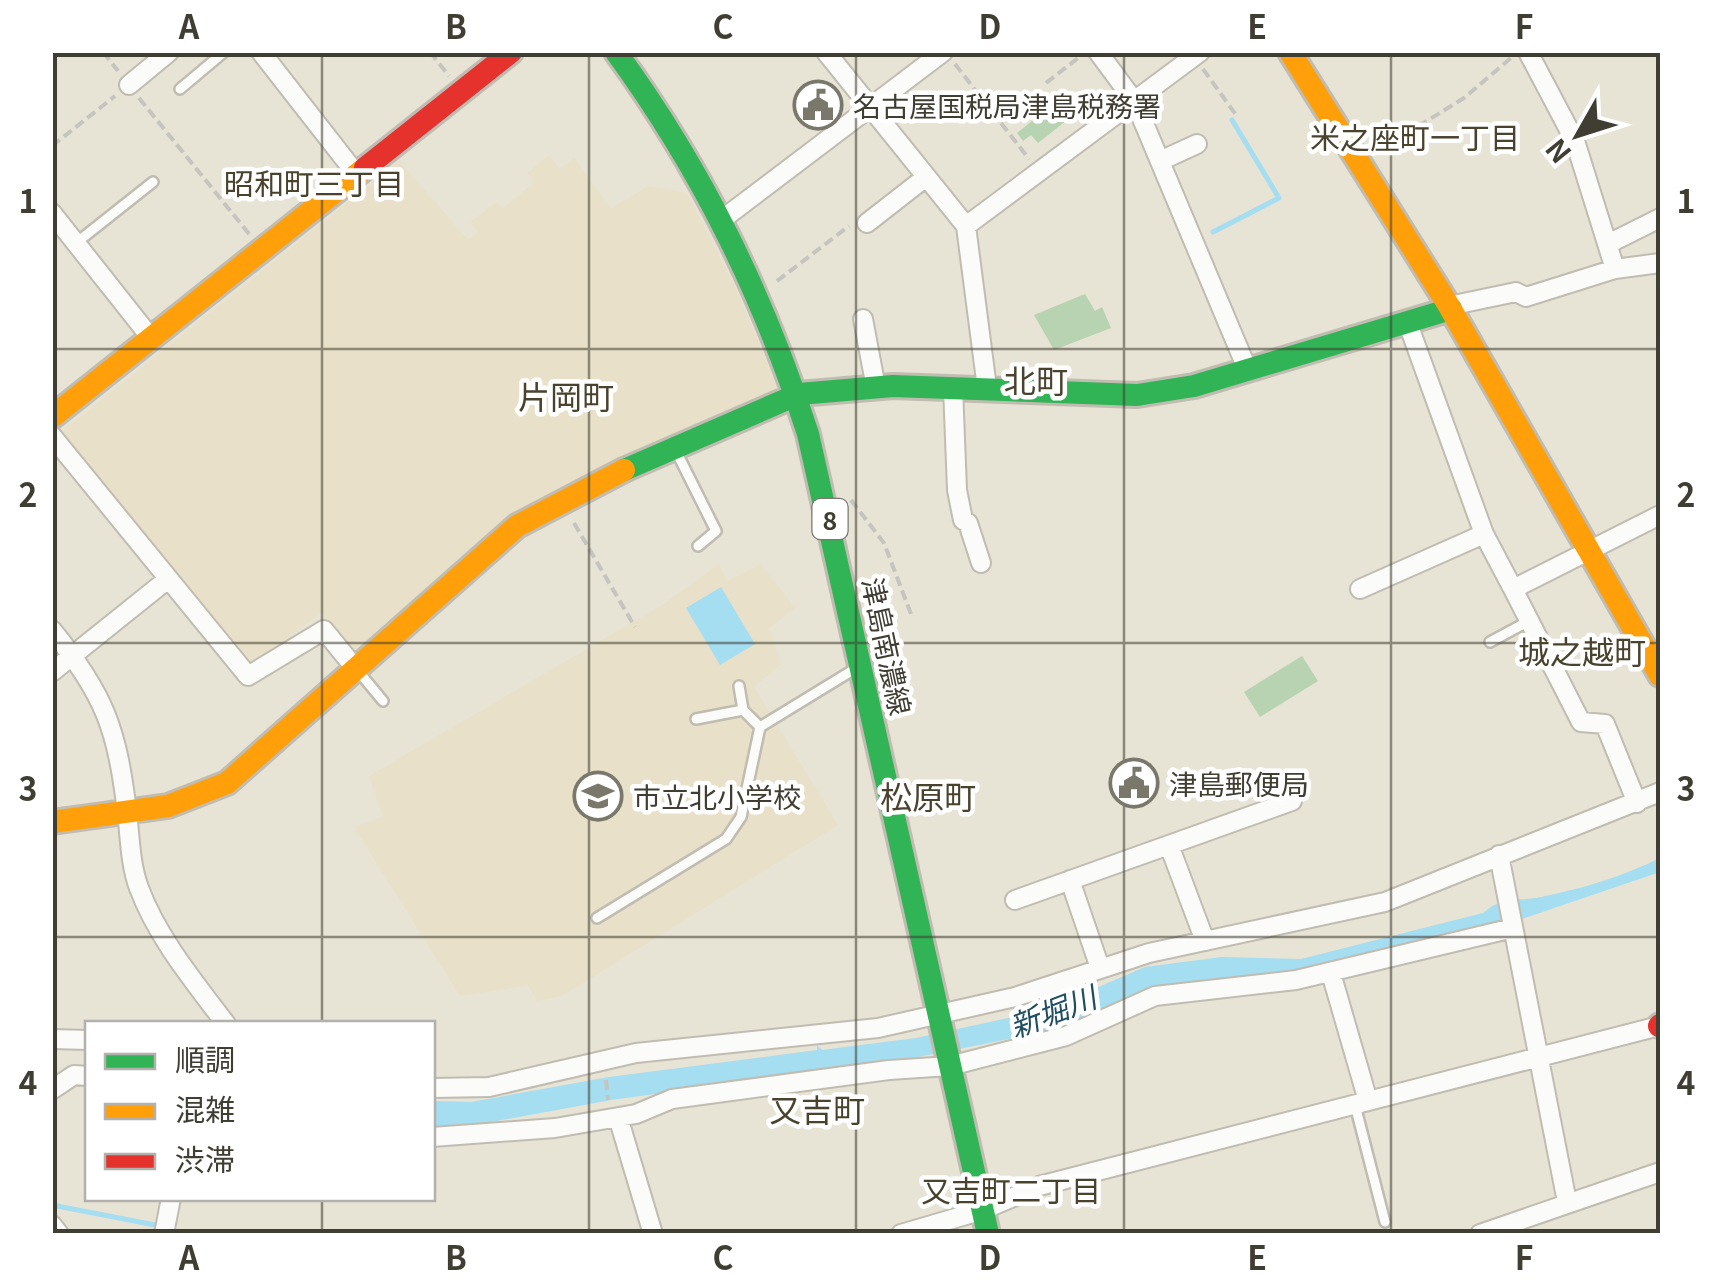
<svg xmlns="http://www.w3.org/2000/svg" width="1713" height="1286" font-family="Georgia,'Noto Sans JP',serif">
<rect width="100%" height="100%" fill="#e7e3d5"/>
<path fill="#e8e0c8" d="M549,155L560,169L574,158L611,209L648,186L687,193L733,282L777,386L774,394L611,466L357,656L321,613L247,669L60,433L399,161L468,240L478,232L470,222L497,202L503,208L534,183L528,173Z
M719,564L727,581L761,564L795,608L769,628L781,664L754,687L838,825L562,996L537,1001L528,985L460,996L354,827L383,817L369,776L664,604Z"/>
<path fill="#b8d3b1" d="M1058,100L1071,117L1038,143L1031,135L1023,141L1017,133Z
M1085,294L1095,311L1102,307L1111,328L1054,350L1034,315Z
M1302,656L1318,681L1260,717L1244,692Z"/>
<path fill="#a5ddf1" d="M721,587L755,644L720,665L686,608Z
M1660,858V872L1507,924L1297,972L1157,986L1085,1019L1029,1035L908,1059L611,1100L486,1123L433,1126V1101L471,1102L609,1077L817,1050V1045L822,1050L916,1038L1045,1010L1145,967L1222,957L1301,959L1483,913C1509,893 1513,903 1541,897C1581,889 1624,876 1660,858Z"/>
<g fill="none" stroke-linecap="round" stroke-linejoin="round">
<path stroke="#a5ddf1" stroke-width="5" d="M1213,232L1279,198L1232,120
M52,1205L155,1225"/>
<g stroke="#c0bcb1" stroke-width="14">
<path id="lane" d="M180,89L224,52
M76,243L153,182
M676,451L716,531L698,546
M1490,642L1529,621
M359,672L383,701
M739,686L743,710
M696,719L743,710L760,727
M597,918L726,839L741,817L760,727L858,667
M1355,1105L1385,1222"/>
</g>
<g stroke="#c0bcb1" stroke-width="22">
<path id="street" d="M261,52L357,175
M826,52L966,226L987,388
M1098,52L1135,102L1248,371
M1528,52L1575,141L1615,269
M129,85L169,52
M1160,161L1197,144
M52,213L151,338
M724,218L943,52
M867,223L926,177
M966,226L1200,52
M1608,244L1660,218
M1449,306L1516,292L1526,297L1615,269L1660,263
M863,319L876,388
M1407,321L1484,534L1513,589L1660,515
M953,387L957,490L963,520L968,523L981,563
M52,436L248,676L324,630L355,668
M1360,589L1484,534
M1513,589L1581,722L1605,724L1637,803
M52,630C105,695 117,729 127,812C130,836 130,864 139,888C157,937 195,983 226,1024
M52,672L168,579
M1169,845L1205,941
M1499,855L1567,1202
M1070,880L1100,968
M1015,900L1292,801
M1331,973L1368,1101
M52,1039L88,1040
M432,1088L489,1087L636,1053L878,1028L1015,997L1149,953L1385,902L1660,792
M53,1089L74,1075L88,1076
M618,1117L653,1234
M432,1137L555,1128L636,1114L672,1099L889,1070L950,1066L1066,1036L1155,996L1296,980L1513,928
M52,1225L59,1234
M164,1234L171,1198
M901,1234L983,1210L1039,1186L1659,1026
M1480,1234L1660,1172"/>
</g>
<g stroke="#c0bcb1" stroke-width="28">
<path id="fast" d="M616,52C702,170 763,294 808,434L988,1234
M624,470L799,394L893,386L1137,395L1194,386L1451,309"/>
</g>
<g stroke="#c0bcb1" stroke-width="28">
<path id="slow" d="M1290,52L1449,306L1660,675
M52,417L365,168
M52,822L168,806L227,783L517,526L624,470"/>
</g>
<g stroke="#c0bcb1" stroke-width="28">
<path id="jam" d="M365,168L511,52
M1659,1026L1660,1025"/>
</g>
<path stroke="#c6c4bf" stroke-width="4" stroke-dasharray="10 5" stroke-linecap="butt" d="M103,52L118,71
M430,52L449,76
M955,64L1029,159
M1203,69L1236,115
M1046,83L1082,55
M139,98L250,235
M52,146L115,96
M1380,150L1464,98L1511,58
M777,281L849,226
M851,500L884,543L911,614
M574,523L635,627
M606,1080L608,1100"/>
<use href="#lane" stroke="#fbfbf9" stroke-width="9"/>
<use href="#street" stroke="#fbfbf9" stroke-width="18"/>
<use href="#fast" stroke="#30b455" stroke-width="22"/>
<use href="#slow" stroke="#ff9f0a" stroke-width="22"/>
<use href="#jam" stroke="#e5322d" stroke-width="22"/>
</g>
<path fill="none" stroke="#403d32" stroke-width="2.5" stroke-opacity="0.55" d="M322,52V1024M589,52V1234M856,52V1234M1124,52V1234M1391,52V1234M52,349H1660M52,643H1660M52,937H1660M322,1198V1234"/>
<defs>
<g id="civic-ring" transform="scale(2.5)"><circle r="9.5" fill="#fff" stroke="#7a776b" stroke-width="1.5"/><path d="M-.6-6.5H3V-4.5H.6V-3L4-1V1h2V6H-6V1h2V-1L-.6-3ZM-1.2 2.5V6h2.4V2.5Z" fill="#7a776b"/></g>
<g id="school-ring" transform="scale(2.5)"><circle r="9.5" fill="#fff" stroke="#7a776b" stroke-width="1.5"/><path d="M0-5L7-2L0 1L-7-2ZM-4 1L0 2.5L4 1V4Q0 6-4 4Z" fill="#7a776b"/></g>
</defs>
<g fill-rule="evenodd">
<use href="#civic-ring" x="818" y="105"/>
<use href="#civic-ring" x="1134" y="783"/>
<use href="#school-ring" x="598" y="796"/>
</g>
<g text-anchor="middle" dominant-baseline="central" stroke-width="9" stroke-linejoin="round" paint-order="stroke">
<rect fill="#fff" stroke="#797770" stroke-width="2.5" x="812.5" y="499" width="35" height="40" rx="8"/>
<g font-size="25" font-weight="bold" fill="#403d32">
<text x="830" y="519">8</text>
</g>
<g font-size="28" fill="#403d32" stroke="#fff" text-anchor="start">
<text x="853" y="105">名古屋国税局津島税務署</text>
<text x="1169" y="783">津島郵便局</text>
<text x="633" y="796">市立北小学校</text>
</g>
<g font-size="28" fill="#403d32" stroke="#fff">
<text transform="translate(888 646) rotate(78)">津島南濃線</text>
</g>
<g font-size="30" fill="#49422d" stroke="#fff">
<text x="1415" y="136">米之座町一丁目</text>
<text x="314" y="182">昭和町三丁目</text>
<text x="1011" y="1189">又吉町二丁目</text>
</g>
<g font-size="30" font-style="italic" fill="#204e61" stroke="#fff">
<text transform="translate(1052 1010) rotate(-21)">新堀川</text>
</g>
<g font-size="32" fill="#49422d" stroke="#fff">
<text x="1036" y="379">北町</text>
<text x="566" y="395">片岡町</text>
<text x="1582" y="650">城之越町</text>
<text x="928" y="795">松原町</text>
<text x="817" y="1108">又吉町</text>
</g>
</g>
<rect width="1713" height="1286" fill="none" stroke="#ffffff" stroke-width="110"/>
<rect x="85" y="1021" width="350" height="180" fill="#ffffff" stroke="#b3b1ad" stroke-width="2.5"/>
<rect x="105" y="1054" width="50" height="15" fill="#30b455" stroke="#b3b1ad" stroke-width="2.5"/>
<text x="175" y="1071" font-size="30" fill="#403d32">順調</text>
<rect x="105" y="1104" width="50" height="15" fill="#ff9f0a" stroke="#b3b1ad" stroke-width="2.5"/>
<text x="175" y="1121" font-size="30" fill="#403d32">混雑</text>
<rect x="105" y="1154" width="50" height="15" fill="#e5322d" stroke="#b3b1ad" stroke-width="2.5"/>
<text x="175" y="1171" font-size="30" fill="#403d32">渋滞</text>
<g transform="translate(1578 135) rotate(231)" stroke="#ffffff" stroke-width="8" paint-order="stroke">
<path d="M0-8L18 38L0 25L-18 38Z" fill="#403d32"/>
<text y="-15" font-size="28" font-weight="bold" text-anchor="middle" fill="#403d32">N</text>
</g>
<rect x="55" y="55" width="1603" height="1176" fill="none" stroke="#403d32" stroke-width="4"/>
<g font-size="32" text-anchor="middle" font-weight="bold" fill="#403d32">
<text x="189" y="39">A</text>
<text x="456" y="39">B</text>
<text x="723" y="39">C</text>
<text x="990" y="39">D</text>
<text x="1257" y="39">E</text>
<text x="1524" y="39">F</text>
<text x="28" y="213">1</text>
<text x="1686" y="213">1</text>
<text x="28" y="507">2</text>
<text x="1686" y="507">2</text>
<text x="28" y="801">3</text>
<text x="1686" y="801">3</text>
<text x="28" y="1095">4</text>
<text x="1686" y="1095">4</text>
<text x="189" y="1270">A</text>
<text x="456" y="1270">B</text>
<text x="723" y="1270">C</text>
<text x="990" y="1270">D</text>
<text x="1257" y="1270">E</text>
<text x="1524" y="1270">F</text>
</g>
</svg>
